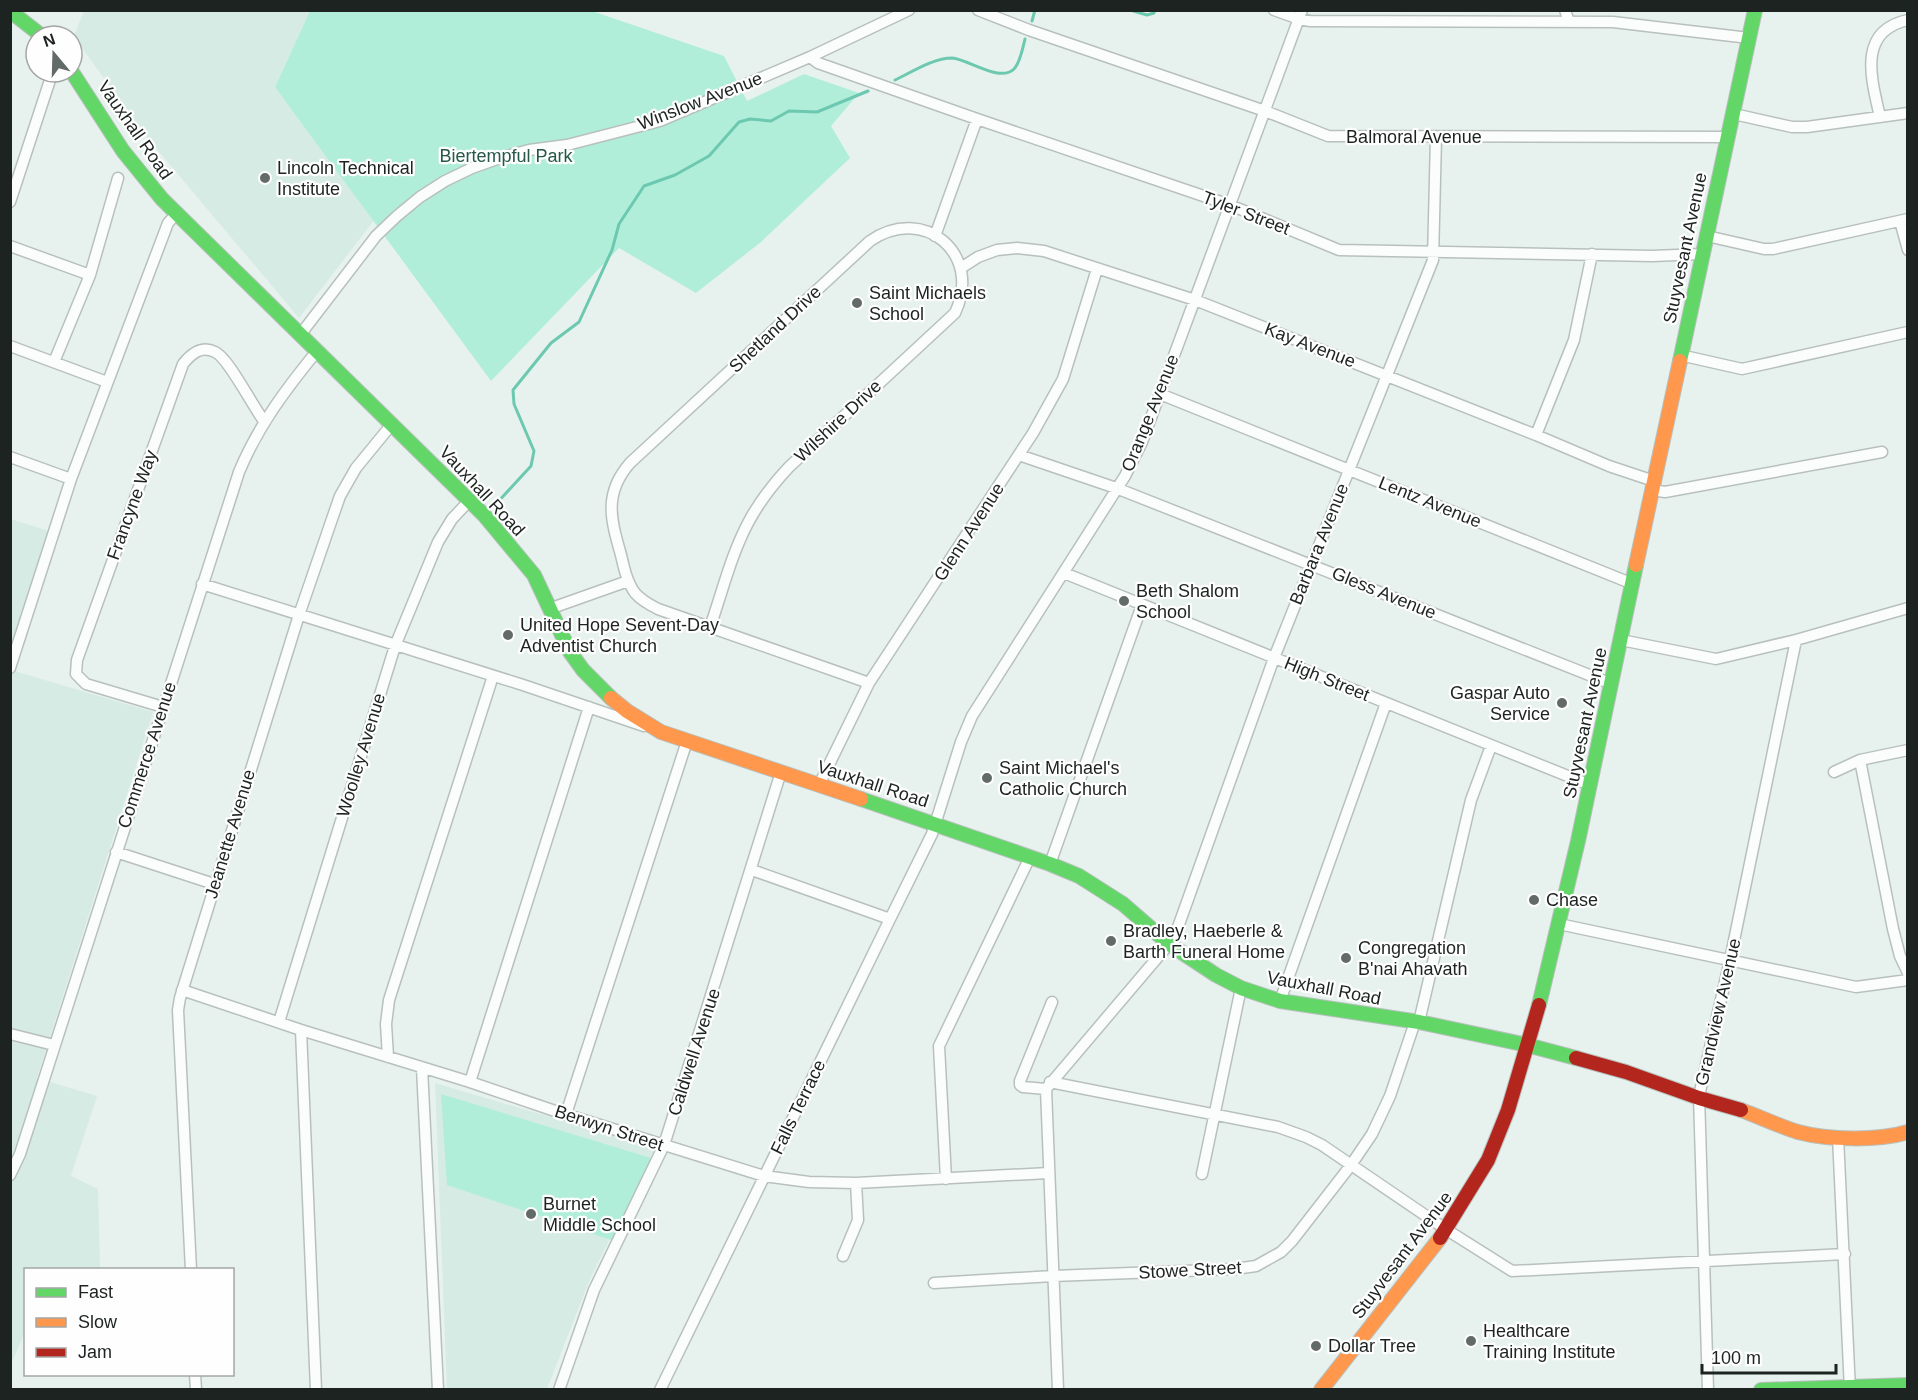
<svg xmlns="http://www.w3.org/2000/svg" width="1918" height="1400" font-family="Arial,sans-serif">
<rect width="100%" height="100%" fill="#e7f2ee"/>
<path fill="#d6ebe3" d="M84,11H310L275,87L378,215L299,318L150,141L82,48L73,38Z
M11,519L55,533L11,669Z
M11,670L153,712L37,1078L97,1096L71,1176L98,1189L100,1269L26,1270L25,1332L11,1364Z
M435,1083L655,1148L590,1279L547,1389H447Z"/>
<path fill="#b1eeda" d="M589,10L724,56L747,101L804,74L859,93L831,126L850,158L761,242L696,293L619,248L491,381L275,87L310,11Z
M441,1094L651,1158L614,1241L447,1185Z"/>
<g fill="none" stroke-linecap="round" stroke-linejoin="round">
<path stroke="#6cc9b0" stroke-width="3" d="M1130,10L1147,15L1154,13L1155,10
M1032,21L1035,10
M895,80C912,72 933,58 952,58C968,59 1000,83 1014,69C1020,63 1023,47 1025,39
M496,504L531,466L534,451L514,404L513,390L551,343L579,322L612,250L619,224L644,186L675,175L709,156L739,122L750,119L771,121L789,111L817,112L868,91"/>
<g stroke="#b8c0bd" stroke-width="13">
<path id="street" d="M978,10L1029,30L1265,111L1328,136L1728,137
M1274,10L1299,19L1310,21L1613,22L1749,38
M1565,10L1569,22
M810,57L818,63L977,119L1230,205L1339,250L1652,256L1702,254
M1734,114L1792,127H1807L1908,113
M1880,117C1872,81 1856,31 1908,20
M10,202L50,80L56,72
M1900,221L1908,250
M935,236L977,119
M1707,236L1764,249H1773L1908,219
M10,246L90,275
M961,268L978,257L997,250L1017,248L1044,251L1195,300L1536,435L1609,466L1654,481
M300,335L376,236L397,216L420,197L445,181L472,168L500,158L529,150L567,145L660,121L810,57L909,10
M10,346L107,382
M1680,355L1742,369L1908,332
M54,362L90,275L118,178
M1160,394L1633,584
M1536,435L1574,340L1592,254
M1019,455L1116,488L1612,684
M10,457L71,479
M1652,490L1665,492L1882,452
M1064,573L1590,785
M202,584L523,685L644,726
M549,609L628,581
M710,627C722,593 731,555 748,523C759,502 773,484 789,467L955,313C983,254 924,204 870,241L630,463C603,494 611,520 621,555C624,568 627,582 635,593C641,600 650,605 658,609L869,683
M1621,640L1716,659L1796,640L1908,608
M10,668L71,479L168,223L177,213
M163,707L86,684L76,674L77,660L183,364C191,354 201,345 215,352C228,357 253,407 264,421
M1860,760L1893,929L1900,956L1908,973
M1834,772L1860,760L1908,750
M819,785L869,683L1033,433L1063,379L1097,269
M116,852L214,884
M1050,864L1142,605
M752,870L890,919
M1559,924L1856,987L1908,980
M182,990L301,1030L470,1082L555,1111L764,1176L809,1182L856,1183L1049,1173
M1280,1001L1386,703
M279,1022L395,646L438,542L452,519L469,501
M1419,1022L1471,800L1491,746
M301,1030L316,1390
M10,1034L54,1045
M388,1057L386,1024L389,1000L493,676
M422,1068L438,1390
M470,1082L589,707
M1050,1082L1278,1127L1306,1137L1322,1145L1447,1230L1512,1271L1845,1254
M1046,1089L1023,1087L1020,1085V1081L1052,1002
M566,1114L687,741
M1838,1137L1850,1390
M1202,1174L1241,988
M10,1175L20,1154L239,472C258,426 286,389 317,351
M946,1179L939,1046L1030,857
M843,1256L858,1220L856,1183
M191,1270L178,1010L180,998L299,615L332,519L340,496L356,468L392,424
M934,1283L1053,1276L1235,1269L1256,1266L1281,1252L1292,1241L1351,1165L1372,1134L1390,1096L1415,1022
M195,1374L196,1390
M559,1390L594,1290L664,1145L781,772
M660,1390L890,919L932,834L961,742L972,716L1125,476L1142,442L1302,10
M1058,1390L1046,1089L1169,944L1177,930L1274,658L1433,260L1436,137
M1708,1390L1699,1096L1730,960L1796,640"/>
</g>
<g stroke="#b8c0bd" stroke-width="16">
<path id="fast" d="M10,11L42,36
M72,72L123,151L162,199L484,515L534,575L570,652L583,670L611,698
M1680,361L1755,10
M861,799L1050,864L1079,876L1123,904L1169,944L1216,975L1241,988L1280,1001L1419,1022L1527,1045L1576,1058
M1539,1005L1578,841L1636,565
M1761,1390L1908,1385"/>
</g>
<g stroke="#b8c0bd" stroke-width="16">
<path id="slow" d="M1636,565L1680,361
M611,698L627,711L661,732L861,799
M1741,1110C1760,1117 1779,1126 1798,1132C1828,1140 1878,1141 1908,1132
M1321,1390L1440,1238"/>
</g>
<g stroke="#b8c0bd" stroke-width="16">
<path id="jam" d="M1576,1058L1626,1072L1699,1098L1741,1110
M1440,1238L1488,1160L1508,1110L1539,1005"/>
</g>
<use href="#street" stroke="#fbfdfc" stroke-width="10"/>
<use href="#fast" stroke="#63d668" stroke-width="14"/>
<use href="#slow" stroke="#ff974d" stroke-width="14"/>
<use href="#jam" stroke="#b3261e" stroke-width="14"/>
</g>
<g fill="#636b68" stroke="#fefefe" stroke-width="2">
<circle cx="265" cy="178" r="6"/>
<circle cx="857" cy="303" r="6"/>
<circle cx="1124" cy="601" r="6"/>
<circle cx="508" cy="635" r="6"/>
<circle cx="1562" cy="703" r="6"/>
<circle cx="987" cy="778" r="6"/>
<circle cx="1534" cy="900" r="6"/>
<circle cx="1111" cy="941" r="6"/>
<circle cx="1346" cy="958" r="6"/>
<circle cx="531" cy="1214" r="6"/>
<circle cx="1471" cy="1341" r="6"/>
<circle cx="1316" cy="1346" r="6"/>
</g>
<g text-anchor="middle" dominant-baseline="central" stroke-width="4.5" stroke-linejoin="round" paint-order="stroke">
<g font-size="18" fill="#1c2320" stroke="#fefefe">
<text transform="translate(700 101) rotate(-21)">Winslow Avenue</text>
<text transform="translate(135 130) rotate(55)">Vauxhall Road</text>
<text x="1414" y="137">Balmoral Avenue</text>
<text transform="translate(1246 213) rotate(21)">Tyler Street</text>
<text transform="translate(1685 248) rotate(-78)">Stuyvesant Avenue</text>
<text transform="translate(775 329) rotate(-43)">Shetland Drive</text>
<text transform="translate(1310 345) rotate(21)">Kay Avenue</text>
<text transform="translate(1150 413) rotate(-68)">Orange Avenue</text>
<text transform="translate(838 421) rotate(-43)">Wilshire Drive</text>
<text transform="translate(482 491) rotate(47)">Vauxhall Road</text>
<text transform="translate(1430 502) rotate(22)">Lentz Avenue</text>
<text transform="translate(132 505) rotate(-70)">Francyne Way</text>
<text transform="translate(969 532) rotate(-57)">Glenn Avenue</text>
<text transform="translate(1319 544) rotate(-68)">Barbara Avenue</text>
<text transform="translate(1384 593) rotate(22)">Gless Avenue</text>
<text transform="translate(1327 679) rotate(22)">High Street</text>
<text transform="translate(1585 723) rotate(-78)">Stuyvesant Avenue</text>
<text transform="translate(147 755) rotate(-72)">Commerce Avenue</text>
<text transform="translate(361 755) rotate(-73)">Woolley Avenue</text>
<text transform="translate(873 784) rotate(18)">Vauxhall Road</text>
<text transform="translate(230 834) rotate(-73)">Jeanette Avenue</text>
<text transform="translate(1324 988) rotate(11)">Vauxhall Road</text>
<text transform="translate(1718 1012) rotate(-77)">Grandview Avenue</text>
<text transform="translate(694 1052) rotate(-72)">Caldwell Avenue</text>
<text transform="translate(798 1107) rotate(-64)">Falls Terrace</text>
<text transform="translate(609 1128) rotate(18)">Berwyn Street</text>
<text transform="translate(1402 1255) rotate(-53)">Stuyvesant Avenue</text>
<text transform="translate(1190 1270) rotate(-3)">Stowe Street</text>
</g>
<g font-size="18" fill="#255849" stroke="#fefefe">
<text x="506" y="156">Biertempful Park</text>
</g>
<g font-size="18" fill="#1c2320" stroke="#fefefe" text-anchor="start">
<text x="277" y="168">Lincoln Technical<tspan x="277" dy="21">Institute</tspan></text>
<text x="869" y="293">Saint Michaels<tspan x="869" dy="21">School</tspan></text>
<text x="1136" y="591">Beth Shalom<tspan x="1136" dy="21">School</tspan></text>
<text x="520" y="625">United Hope Sevent-Day<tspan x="520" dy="21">Adventist Church</tspan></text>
<text x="1550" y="693" text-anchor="end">Gaspar Auto<tspan x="1550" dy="21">Service</tspan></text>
<text x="999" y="768">Saint Michael's<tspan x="999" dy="21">Catholic Church</tspan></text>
<text x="1546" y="900">Chase</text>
<text x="1123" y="931">Bradley, Haeberle &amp;<tspan x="1123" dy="21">Barth Funeral Home</tspan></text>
<text x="1358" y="948">Congregation<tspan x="1358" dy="21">B'nai Ahavath</tspan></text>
<text x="543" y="1204">Burnet<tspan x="543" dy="21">Middle School</tspan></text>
<text x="1483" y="1331">Healthcare<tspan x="1483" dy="21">Training Institute</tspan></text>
<text x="1328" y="1346">Dollar Tree</text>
</g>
</g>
<rect width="1918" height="1400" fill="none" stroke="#1c2320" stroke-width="24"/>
<rect x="24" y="1268" width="210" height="108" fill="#fefefe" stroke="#a4a6a5" stroke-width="1.5"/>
<rect x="36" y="1288" width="30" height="9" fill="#63d668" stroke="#a4a6a5" stroke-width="1.5"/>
<text x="78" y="1298" font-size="18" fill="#1c2320">Fast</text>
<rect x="36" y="1318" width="30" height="9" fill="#ff974d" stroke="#a4a6a5" stroke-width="1.5"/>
<text x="78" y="1328" font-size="18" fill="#1c2320">Slow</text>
<rect x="36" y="1348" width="30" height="9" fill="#b3261e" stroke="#a4a6a5" stroke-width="1.5"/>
<text x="78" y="1358" font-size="18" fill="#1c2320">Jam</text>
<g transform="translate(54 54) rotate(341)"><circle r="28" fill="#fefefe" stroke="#a4a6a5" stroke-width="1.5"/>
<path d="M0-4.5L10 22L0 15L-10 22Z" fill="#636b68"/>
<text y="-9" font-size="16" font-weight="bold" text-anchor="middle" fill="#1c2320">N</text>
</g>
<path d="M1702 1364v9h134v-9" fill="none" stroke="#1c2320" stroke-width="3"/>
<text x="1711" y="1364" font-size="18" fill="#1c2320" stroke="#fefefe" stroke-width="4.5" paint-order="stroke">100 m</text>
</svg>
